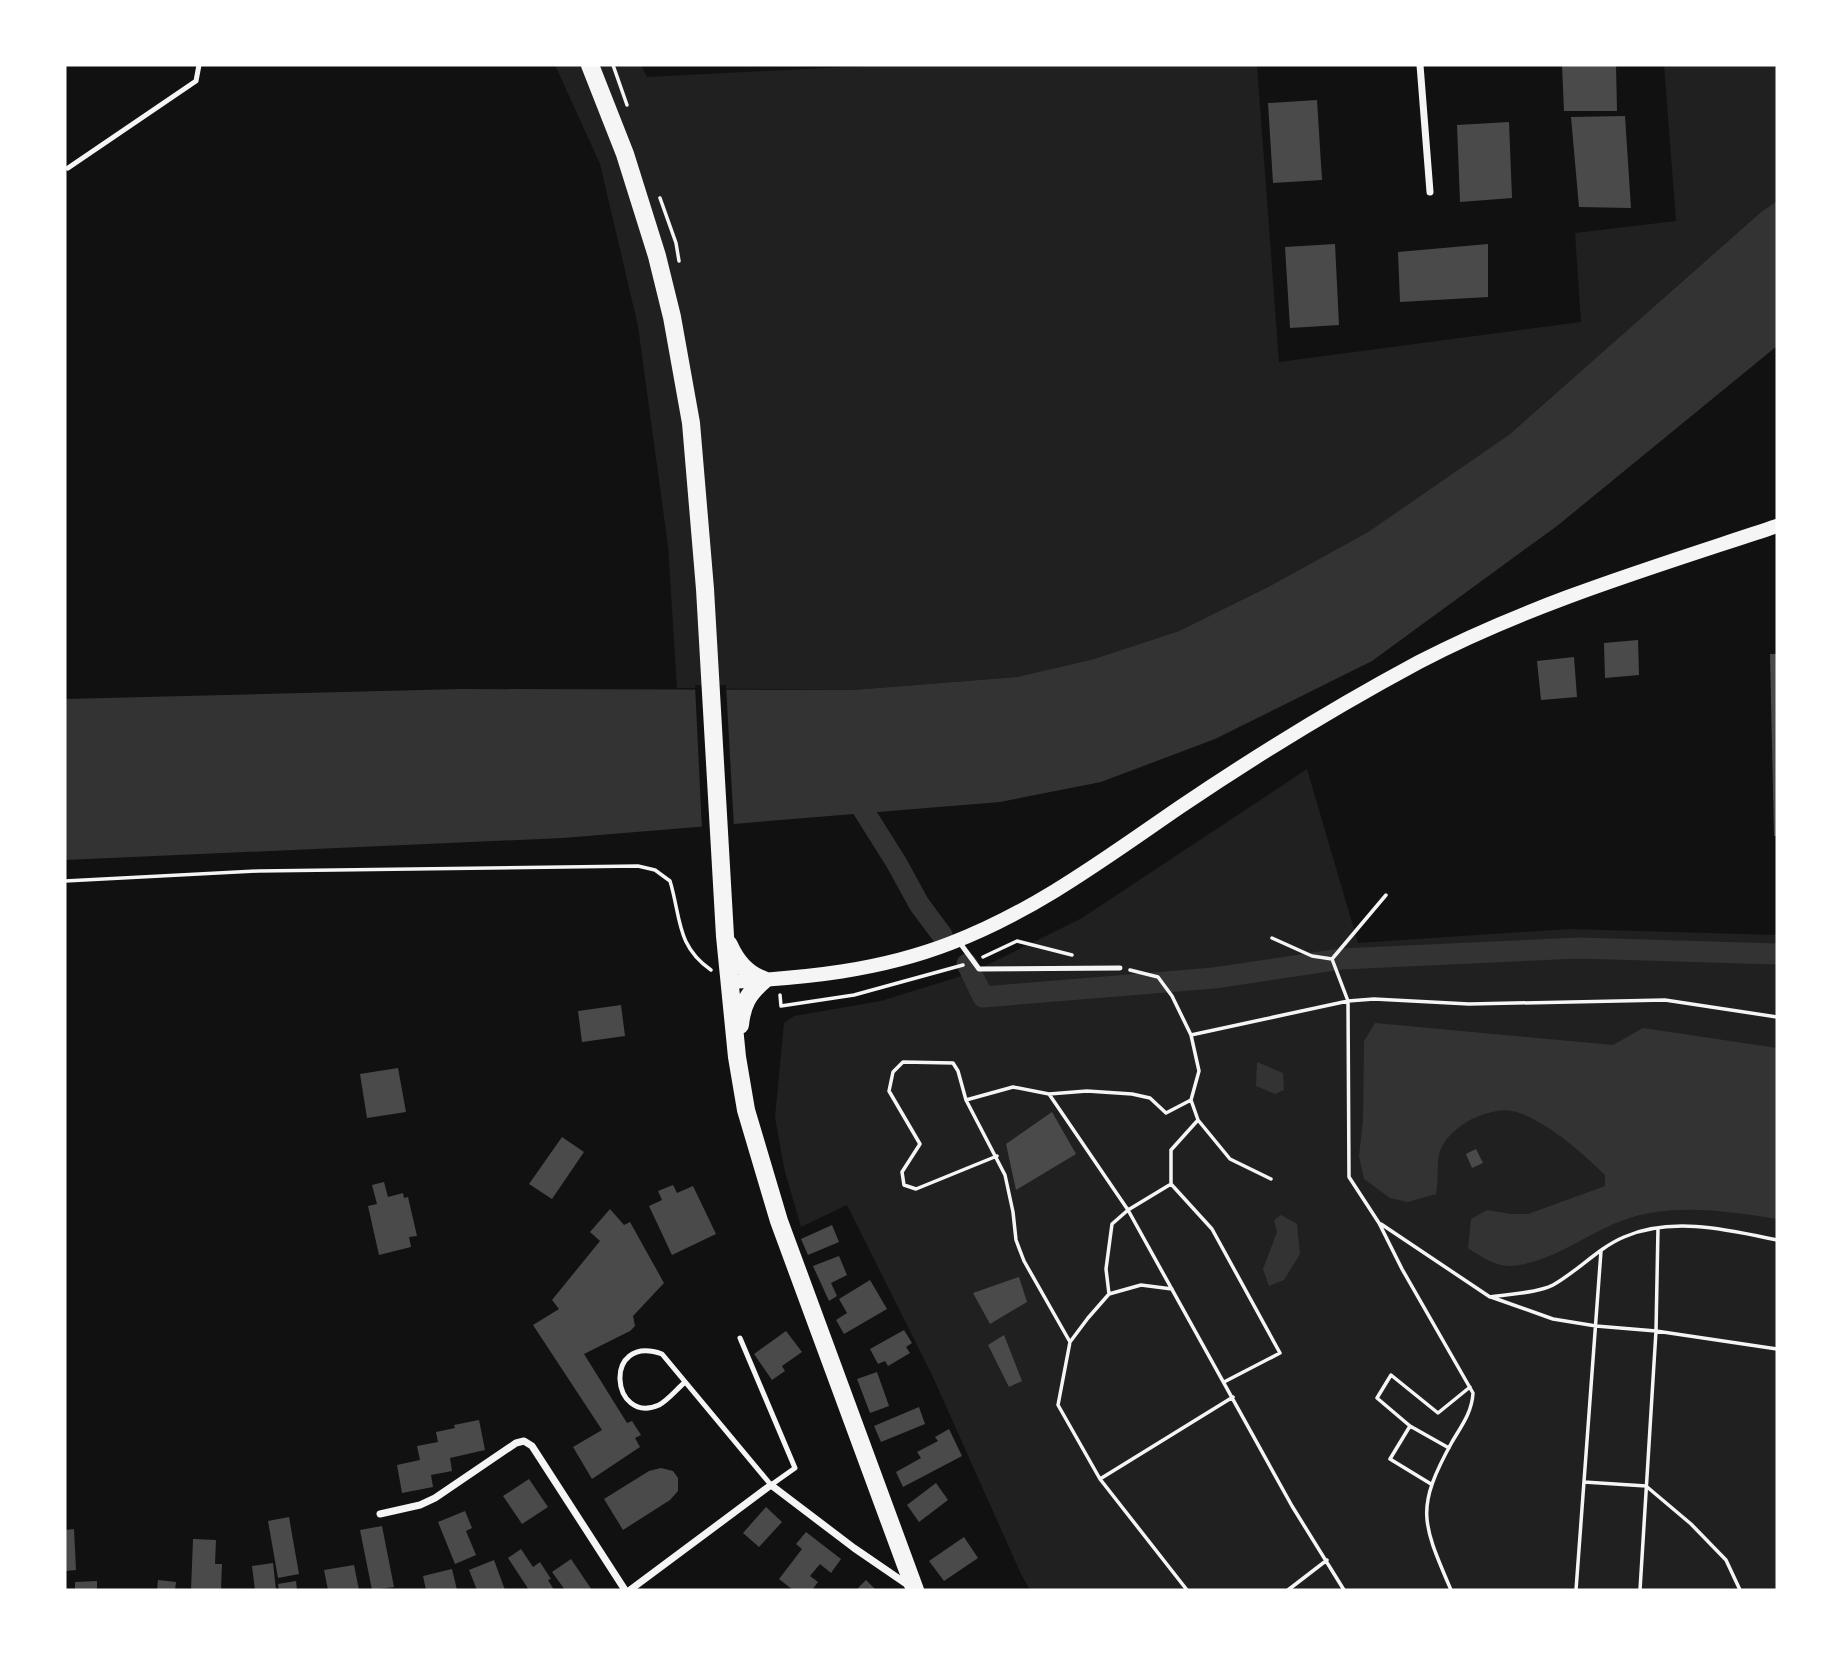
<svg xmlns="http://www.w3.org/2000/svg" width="1842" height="1655" font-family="'Noto Serif',serif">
<rect width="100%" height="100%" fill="#111"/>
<path fill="#202020" d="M555,65H641L647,77L883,65H1257L1279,362L1581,322L1575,233L1676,221L1664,65H1777V201L1761,212L1510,434L1368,532L1270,586L1179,631L1094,659L1017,677L853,690L677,688L668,546L638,326L600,164Z
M1307,769L1358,943L1569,929L1777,935V1590H1030L1021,1574L932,1375L847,1205L801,1227L784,1168L775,1117L784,1023L794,1016L881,1001L971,973L1082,918Z"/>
<path fill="#333" d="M1777,201V346L1557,526L1372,661L1215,739L1101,782L1000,802L563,838L65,860V699L461,689L853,690L1017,677L1094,659L1179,631L1270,586L1368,532L1510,434L1761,212Z
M1375,1023L1613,1045L1643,1028L1777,1048V1219C1733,1212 1689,1205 1645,1214C1597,1223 1560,1262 1511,1266C1496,1267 1480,1256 1468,1248L1471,1219L1487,1210L1511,1214H1528L1605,1186V1175C1584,1154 1542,1117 1512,1111C1499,1108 1481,1115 1470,1120C1458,1127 1445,1137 1440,1151C1436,1162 1439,1180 1436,1194L1408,1202L1390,1198L1364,1179L1359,1156L1363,1121L1364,1041Z
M1257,1062L1283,1073L1284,1090L1275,1094L1256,1086Z
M1281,1215L1297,1224L1300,1254L1284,1280L1269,1286L1263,1269L1277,1232L1274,1220Z"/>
<path fill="#111" d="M695,685H726L734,828L702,830Z"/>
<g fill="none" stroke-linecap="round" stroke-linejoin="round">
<path stroke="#333" stroke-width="21" d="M850,789L896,862L919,904L942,935
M967,964L983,997L1214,978L1341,959L1579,948L1777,954"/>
</g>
<path fill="#4a4a4a" d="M1562,65H1616L1617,111H1564Z
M1317,100L1322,180L1273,183L1268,103Z
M1625,116L1631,208L1579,207L1571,117Z
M1509,122L1512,198L1460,202L1457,125Z
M1335,244L1339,325L1290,328L1285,247Z
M1488,244V297L1400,302L1398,252Z
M1638,640L1639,675L1605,678L1604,643Z
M1770,654H1777V836H1774Z
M1574,657L1577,697L1541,700L1537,661Z
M621,1005L625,1036L582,1042L578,1011Z
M398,1068L406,1112L367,1118L360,1074Z
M1052,1112L1076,1154L1016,1190L1006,1144Z
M562,1137L584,1152L552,1199L529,1184Z
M1476,1149L1483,1163L1472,1168L1466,1154Z
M384,1182L388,1197L403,1193L404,1198L408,1197L417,1236L409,1237L411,1247L379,1255L368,1206L377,1204L372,1185Z
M673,1185L677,1193L693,1186L716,1234L672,1255L649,1206L662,1200L658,1191Z
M610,1209L624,1225L630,1222L664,1283L633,1316L635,1326L630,1331L584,1354L627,1423L632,1421L641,1435L635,1438L640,1447L592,1479L573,1447L602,1430L533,1325L559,1309L552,1300L600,1241L590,1232Z
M832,1225L839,1242L808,1255L801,1239Z
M839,1256L847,1275L831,1283L837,1296L829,1301L813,1266Z
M1019,1277L1027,1302L990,1324L973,1293Z
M870,1280L887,1309L844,1334L836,1320L847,1313L839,1299Z
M904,1330L912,1343L906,1347L910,1353L888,1366L885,1361L878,1364L870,1349Z
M786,1331L802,1352L782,1366L785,1371L772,1380L754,1354Z
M1004,1335L1022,1381L1009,1387L988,1345Z
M877,1372L889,1406L870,1413L857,1379Z
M919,1407L925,1424L881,1442L874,1426Z
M479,1420L485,1450L450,1458L452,1471L431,1475L433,1487L402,1493L397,1465L420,1460L417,1446L438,1442L436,1432L455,1428L454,1425Z
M949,1429L962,1456L903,1487L896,1472L921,1458L917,1452L938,1441L935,1437Z
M661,1468L673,1471L678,1478V1491L670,1500L623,1530L604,1499L649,1471Z
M529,1479L548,1507L522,1524L503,1496Z
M936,1483L948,1500L919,1522L907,1505Z
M766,1507L782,1522L759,1547L743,1533Z
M465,1511L472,1528L466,1531L476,1555L455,1564L438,1522Z
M289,1517L299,1574L278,1578L268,1521Z
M382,1526L394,1587L372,1590L360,1530Z
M74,1529L76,1570L65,1571V1530Z
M806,1532L841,1559L831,1573L820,1564L810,1576L818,1582L812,1590H793L779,1579L802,1549L796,1544Z
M964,1537L978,1558L944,1581L929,1561Z
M193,1539L216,1540L215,1564H222L221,1590H191Z
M521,1549L533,1567L540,1562L551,1579L548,1580L554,1590H529L508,1558Z
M571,1559L592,1590H565L552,1572Z
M494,1560L505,1590H477L469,1570Z
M273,1563L276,1590H255L252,1566Z
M354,1565L359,1590H328L324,1570Z
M452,1569L457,1590H426L423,1576Z
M158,1580L176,1582L175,1590H157Z
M866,1580L876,1590H856Z
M97,1581V1590H75V1582Z
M296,1581L297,1590H279L278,1584Z"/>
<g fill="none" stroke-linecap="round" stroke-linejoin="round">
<path stroke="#f5f5f5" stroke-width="3.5" d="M613,65L627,105
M660,198L676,243L679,261
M65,881L258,871L638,866L655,870L670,881C681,917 676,946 711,970
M1272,938L1312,956L1332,959
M983,957L1017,941L1072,955
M1332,959L1348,1001L1349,1177L1379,1223L1402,1269L1473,1393C1472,1412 1462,1425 1452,1442C1415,1509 1422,1522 1451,1590
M1332,959L1386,895
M1130,970L1158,977L1172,996L1191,1035L1348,1001L1374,999L1469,1004L1665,1000L1777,1017
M780,995L781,1006L854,995L963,965
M1191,1035L1199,1071L1191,1100
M1049,1094L1128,1210L1292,1506L1344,1590
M966,1100L1005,1175L1013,1212L1016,1240L1024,1261L1070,1342
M997,1156L916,1189L904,1185L902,1172L920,1144L889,1091L893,1072L903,1062L953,1063L958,1071L966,1100L1013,1087L1049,1094L1087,1091L1132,1094L1150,1098L1166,1113L1191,1100L1198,1120
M1381,1224L1490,1297C1507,1294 1539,1293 1553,1285C1578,1271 1598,1248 1624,1237C1672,1216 1729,1230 1777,1240
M1172,1289L1141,1285L1109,1294L1088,1318L1070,1342L1058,1405L1100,1479L1187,1590
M1109,1294L1106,1269L1112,1224L1128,1210L1171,1184
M1491,1297L1553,1319L1596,1326L1656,1331L1777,1349
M1224,1382L1280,1353L1212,1229L1171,1184V1150L1198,1120L1230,1159L1271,1179
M1410,1426L1449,1448
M1100,1479L1233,1397
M1584,1482L1646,1486L1691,1524L1726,1560L1740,1590
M1431,1484L1390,1459L1410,1426L1377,1398L1391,1375L1438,1413L1470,1387
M1288,1590L1327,1560
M1576,1590L1601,1251
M1640,1590L1656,1331L1658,1228"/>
<path stroke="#f5f5f5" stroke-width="5" d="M68,168L196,81L199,65
M960,943L979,969L1120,968
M684,1383C676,1390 668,1400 659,1405C611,1426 602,1333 662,1354L771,1485L795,1468L740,1338"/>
<path stroke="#f5f5f5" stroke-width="7" d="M1420,65L1430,192
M380,1514L420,1505L435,1498L516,1443L524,1441L532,1446L625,1590
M630,1590L771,1485L854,1548L908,1585"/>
<path stroke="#f5f5f5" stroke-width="14" d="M729,982C805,978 879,971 951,943C1035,911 1107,857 1180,807C1257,755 1337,706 1419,662C1532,603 1657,566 1777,526"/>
<path stroke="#f5f5f5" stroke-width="18" d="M590,65L625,154L657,256L672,317L691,423L705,589L725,936L737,1057L746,1110L779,1221L915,1590
M729,945C736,961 746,974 764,980C748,994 742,1004 740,1025"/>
</g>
<rect width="1842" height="1655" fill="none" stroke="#ffffff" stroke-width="133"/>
</svg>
